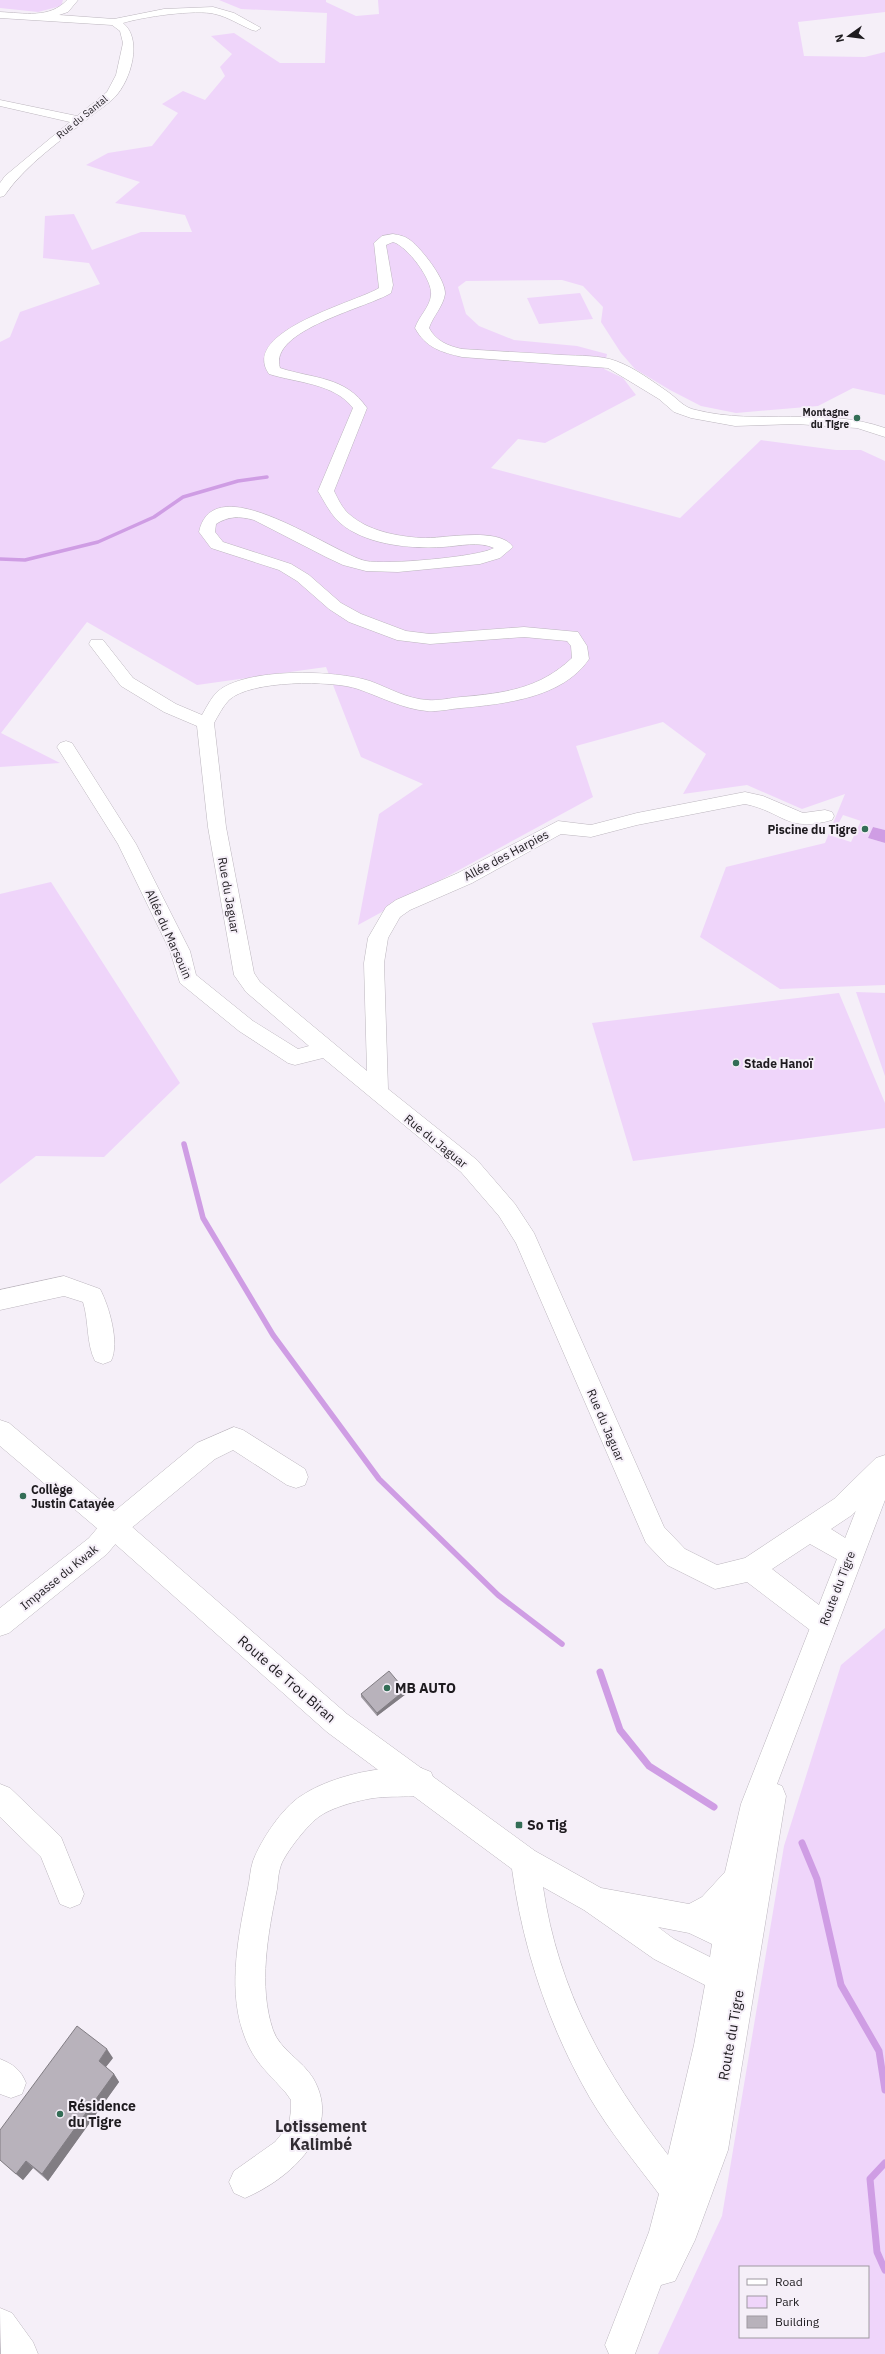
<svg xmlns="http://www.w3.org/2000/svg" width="885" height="2354" font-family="'IBM Plex Sans',sans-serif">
<rect width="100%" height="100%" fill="#f5eff8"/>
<path fill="#efd5fa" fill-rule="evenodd" d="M0,0H63L61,6L38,12L0,8Z
M219,0H326V2L356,16L379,14L378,0H885V12L798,22L804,56L865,57L885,52V395L853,388L818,406L736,413L701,406L670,390L635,369L621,353L601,322L603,307L583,286L562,280L466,281L458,287L466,314L479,326L514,340L577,346L607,354L604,369L623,378L636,395L545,443L518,439L491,468L680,518L761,440L836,450H861L885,461V830L873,827L868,838L885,843V985L780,989L700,937L726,867L825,843L845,794L802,809L747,785L683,794L706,754L663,722L576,746L593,797L358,925L379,814L423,784L361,757L326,667L197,685L87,622L1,733L60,763L0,767V342L10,337L20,312L100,284L89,263L43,258L45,216L74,214L92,250L141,232H192L185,215L115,203L140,182L86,165L108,153L152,146L178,113L162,104L183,91L205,100L225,76L220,67L232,54L211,36L234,33L280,63H325L327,13L241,9ZM843,815L861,821L851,842L832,836Z
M580,293L593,319L539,324L527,298Z
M51,882L180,1083L104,1157L36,1156L0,1184V894Z
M856,992L885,993V1076Z
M839,993L885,1103V1128L633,1161L592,1023Z
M885,1628V2354H658L722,2216L784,1846L841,1665ZM740,2267H868V2337H740Z"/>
<path fill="#cf9de4" d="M873,827L885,830V843L868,838Z"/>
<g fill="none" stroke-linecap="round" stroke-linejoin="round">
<path stroke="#cf9de4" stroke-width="3.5" d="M0,559L25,560L98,542L154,517L183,497L238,481L267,477"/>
<path stroke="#cf9de4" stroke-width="5.5" d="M184,1144L203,1218L273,1335L379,1479L498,1595L562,1644"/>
<path stroke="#cf9de4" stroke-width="7" d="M600,1672L620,1730L649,1766L714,1807
M802,1843L817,1879L841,1985L879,2051L885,2090
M885,2163L870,2179L877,2252L885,2270"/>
<g stroke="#bcb6be" stroke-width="1">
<path id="minor" d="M67,0H78L68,12L59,15L114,19L164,9L213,7L234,13L261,28L256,31L252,30C240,25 228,17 215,14C196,9 142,17 123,23C143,39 131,80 115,97C108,104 99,110 91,116C61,141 27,163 4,196L0,197V183L5,176L70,122L0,106V100L77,116L107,92L116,75L123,43L120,31L112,25L0,18V12C24,13 50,19 67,0Z
M393,234C399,235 405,236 410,240C422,249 446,280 445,294C443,307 433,316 429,328C436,341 448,346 462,349C495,351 529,353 562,355C579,356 600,355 616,361C635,368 652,381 668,392C678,399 684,408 696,410C759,426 822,406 885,428V437L857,428L796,424L735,426L691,418L674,412L659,399L608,368L462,357C441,352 426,348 415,328C419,316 430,307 431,295C433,280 407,246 393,242L386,245L393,285L391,293C367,308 268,330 280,368C314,379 345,376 367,408L334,491C338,499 342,508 349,514C368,531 396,536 421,538C443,539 499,526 513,547L500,558L480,564L398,572L366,571L343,565L326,557L254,520C239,516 229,516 216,524L215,532L223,542L291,564L309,575L341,603L361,614L406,631L430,634L524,627L578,632L587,646L589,659C563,698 504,704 461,708C450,709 438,712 427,711C403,709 381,697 358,689C332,680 250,680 229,700C223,706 218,716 214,723L226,827L254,973L260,982L367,1071L364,963L368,938L386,907L396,900L458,873L558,821L591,825L637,813L745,792L763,796L803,813L825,810L832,812L834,816L832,820C786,833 784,812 745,804L637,825L591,837L561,834L472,883L410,910L400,917L388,938L384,963L388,1089L477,1160L515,1204L534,1233L664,1527L685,1549L717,1565L745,1558L834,1499L876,1458L885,1455V1482L852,1515L831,1529L858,1546L862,1554L858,1562L849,1566L810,1544L772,1569L832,1615L836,1624L832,1633L823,1636L814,1633L747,1582L715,1589L667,1565L646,1543L516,1243L499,1216L461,1172L323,1058L295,1065L288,1063L239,1031L180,983L170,951L118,844L57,747L60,743L66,741L72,743L136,844L190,951L196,975L253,1021L298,1049L309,1046L246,992L234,975L208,827L197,726L164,712L121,686L89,644L91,640H103L133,678L176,704L202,715C206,708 211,698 217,692C245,667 336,670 370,681C389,688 407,699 428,700C438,701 450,698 461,697C505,693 539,689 572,658L571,646L567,641L524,637L430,644L397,640L349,622L329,609L297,581L279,570L211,548L199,532C213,464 333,554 366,561C385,565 479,557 494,548C479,541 460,546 443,547C410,549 361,545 336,519C329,511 324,501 318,491L353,408C334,383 297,383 269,374C239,331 357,302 379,288L374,243L382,236Z
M64,1276L100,1289C109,1306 120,1343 111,1361L103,1364L95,1361C86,1343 89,1321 83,1302L64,1296L0,1310V1290Z
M234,1427L243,1430L305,1469L308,1477L305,1485L296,1488L287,1485L233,1450L215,1459L123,1535L107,1554L9,1633L0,1636V1608L89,1538L105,1519L197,1443Z
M421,1768L431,1772L435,1782L431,1792C416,1798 402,1796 386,1797C369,1797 334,1806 320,1816C308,1824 286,1852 281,1865C278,1873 278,1881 277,1889C268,1933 258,1986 273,2030C280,2050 302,2060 313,2078C344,2131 290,2179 245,2198L234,2193L229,2182L234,2171L275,2142L289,2125L291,2110V2100L286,2093C266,2070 252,2061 242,2029C228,1985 239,1932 248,1888C250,1879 250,1870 253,1861C261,1840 282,1808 301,1796C323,1781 356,1772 382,1769C395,1768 408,1769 421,1768Z
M0,1784L10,1788L61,1837L84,1894L80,1904L70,1908L60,1904L41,1857L0,1817Z
M0,2059C13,2064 21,2070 26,2083L22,2094L11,2098L0,2094Z
M0,2308L12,2313L33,2342L38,2354H1Z"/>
</g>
<g stroke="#bcb6be" stroke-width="1">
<path id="major" d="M0,1420L9,1423L123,1519L347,1714L535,1851L601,1888L689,1904L702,1897L725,1872L741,1804L873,1467L876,1459L885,1456V1500L777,1784L782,1786L786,1796L728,2150L695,2240L675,2281L661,2285L635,2354H609L605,2345L649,2232L659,2194C635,2162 610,2132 590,2098C549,2027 523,1949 512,1869L327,1732L105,1535L0,1446ZM543,1887L584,1910L654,1959L705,1985L694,2045L668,2155C605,2074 558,1990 543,1887ZM658,1927L689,1933L712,1944L710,1957L674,1939Z"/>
</g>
<use href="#minor" fill="#fff" fill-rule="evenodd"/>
<use href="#major" fill="#fff" fill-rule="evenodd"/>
</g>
<path fill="#9e99a1" d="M361,1694H406L377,1716L361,1697Z
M113,2058L106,2067L114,2074L119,2082L48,2181L33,2168L23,2180L0,2160V2130Z"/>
<path fill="#817d83" d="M405,1690L406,1694L377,1716V1713Z
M107,2049L113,2058L104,2069L99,2061Z
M114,2074L119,2082L48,2181L42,2174Z
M26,2161L33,2168L23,2180L16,2174Z"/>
<path fill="#b8b2bb" stroke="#817d83" d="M389,1671L405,1690L377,1713L361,1694Z
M77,2026L107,2049L99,2061L114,2074L42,2174L26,2161L16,2174L0,2160V2130Z"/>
<g fill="#336d56" stroke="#f5eff8" stroke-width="1.5">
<circle cx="857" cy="418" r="4"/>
<circle cx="865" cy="829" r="4"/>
<circle cx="736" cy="1063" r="4"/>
<circle cx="23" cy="1496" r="4"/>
<circle cx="387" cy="1688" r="4"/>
<rect x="515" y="1821" width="8" height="8" rx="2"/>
<circle cx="60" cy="2114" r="4"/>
</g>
<g text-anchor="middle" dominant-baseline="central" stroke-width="4" stroke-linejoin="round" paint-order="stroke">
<g font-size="10" fill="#1e1b1f" stroke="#f5eff8">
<text transform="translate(82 117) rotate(-39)">Rue du Santal</text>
</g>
<g font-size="10" font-weight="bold" fill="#1e1b1f" stroke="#f5eff8" text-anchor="end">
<text x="849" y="412">Montagne<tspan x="849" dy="12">du Tigre</tspan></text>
</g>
<g font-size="12" font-weight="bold" fill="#1e1b1f" stroke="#f5eff8" text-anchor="start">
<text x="857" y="829" text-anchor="end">Piscine du Tigre</text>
<text x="744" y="1063">Stade Hanoï</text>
<text x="31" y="1489">Collège<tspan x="31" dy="14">Justin Catayée</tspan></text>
</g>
<g font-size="12" fill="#1e1b1f" stroke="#f5eff8">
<text transform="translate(506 855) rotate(-28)">Allée des Harpies</text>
<text transform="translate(229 895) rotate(80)">Rue du Jaguar</text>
<text transform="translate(169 934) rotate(66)">Allée du Marsouin</text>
<text transform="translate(436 1141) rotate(39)">Rue du Jaguar</text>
<text transform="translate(606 1425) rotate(67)">Rue du Jaguar</text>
<text transform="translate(59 1577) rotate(-39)">Impasse du Kwak</text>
<text transform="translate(837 1588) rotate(-69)">Route du Tigre</text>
</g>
<g font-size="14" fill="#1e1b1f" stroke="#f5eff8">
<text transform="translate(287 1679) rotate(41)">Route de Trou Biran</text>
<text transform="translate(731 2035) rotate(-80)">Route du Tigre</text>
</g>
<g font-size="14" font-weight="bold" fill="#1e1b1f" stroke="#f5eff8" text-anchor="start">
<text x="395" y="1688">MB AUTO</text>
<text x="527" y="1825">So Tig</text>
<text x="68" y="2106">Résidence<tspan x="68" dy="16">du Tigre</tspan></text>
</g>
<g font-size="16" font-weight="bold" fill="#312c33" stroke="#f5eff8">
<text x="321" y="2126">Lotissement<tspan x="321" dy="18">Kalimbé</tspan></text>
</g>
</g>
<rect x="739" y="2266" width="130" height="72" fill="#f5eff8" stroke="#9f9aa1"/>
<rect x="747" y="2279" width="20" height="6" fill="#ffffff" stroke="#9f9aa1"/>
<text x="775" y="2286" font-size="12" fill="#1e1b1f">Road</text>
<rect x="747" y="2296" width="20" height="12" fill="#efd5fa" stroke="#9f9aa1"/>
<text x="775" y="2306" font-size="12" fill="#1e1b1f">Park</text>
<rect x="747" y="2316" width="20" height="12" fill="#b8b2bb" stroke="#9f9aa1"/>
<text x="775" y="2326" font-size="12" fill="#1e1b1f">Building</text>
<g transform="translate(849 36) rotate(256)" stroke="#f5eff8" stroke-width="3" paint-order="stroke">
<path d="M0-3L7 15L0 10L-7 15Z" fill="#1e1b1f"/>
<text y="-6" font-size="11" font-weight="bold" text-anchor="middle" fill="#1e1b1f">N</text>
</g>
</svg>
